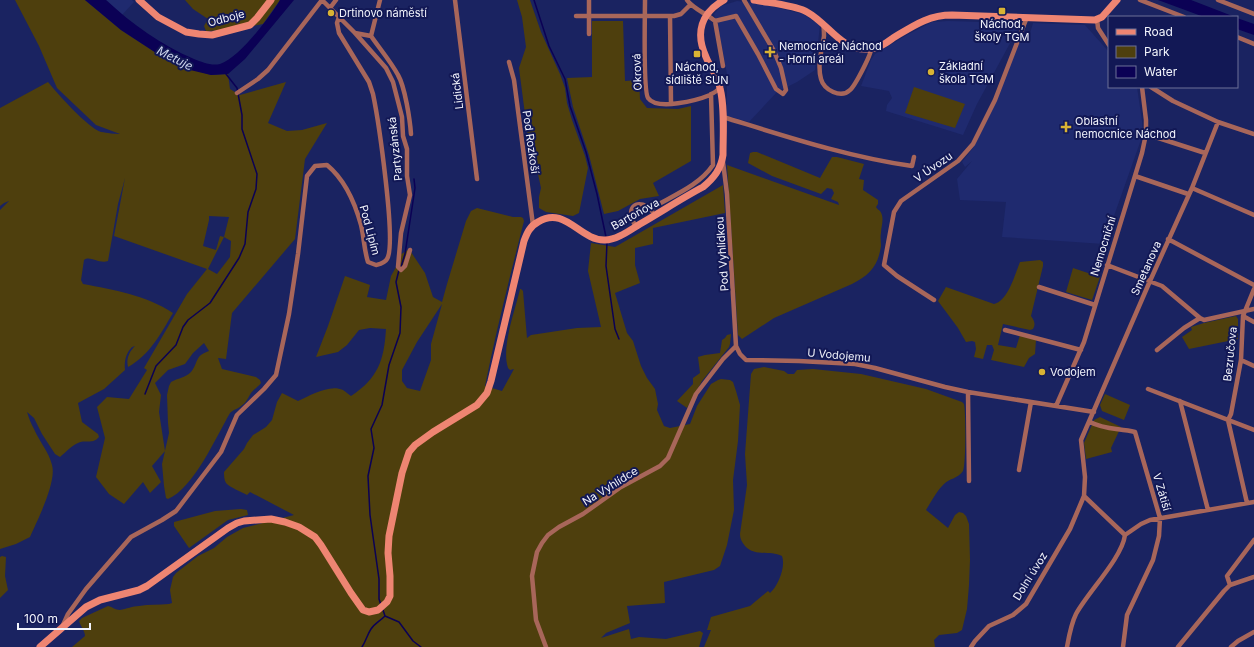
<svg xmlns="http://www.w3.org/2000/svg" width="1254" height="647" font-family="Inter,sans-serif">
<rect width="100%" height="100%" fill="#1a2361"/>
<path fill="#1f2a6f" d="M106,0H132L134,2L122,15Z
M737,1L762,4L803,14L820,25L815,70L797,82L777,92L749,122L727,116V74L720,37L714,14L721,6Z
M948,21L1021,23L977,104L963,135L886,111L887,105L892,98L889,91L861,86L871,60L875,54L907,35L932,22Z
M1033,23L1085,25L1109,52V87H1137L1142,121L1143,134L1104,244L1002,237L1006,202L960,200L957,179L972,161L965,167L962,162L973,148L1021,38L1028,40Z"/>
<path fill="#4e3f0d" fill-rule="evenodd" d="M15,0H85L121,30L170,62L211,75L228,74L230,89L240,95L286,82L268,123L287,131L302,130L327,123L305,159L295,239L232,313L226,359L218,358L222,369L256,377L260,380L261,383C258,387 254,389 251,393C248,398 246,403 241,406C238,409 234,409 230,413C216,437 194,488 168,499L166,498L164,486L162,464L169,433L168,423L167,395L169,386L171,382C178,378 185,378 191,372C199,362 194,356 209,351L204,343L193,353L185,364L168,370L155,383L161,395L159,412L165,451L152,466L161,482L150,493L143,482L124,504L109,494L96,477L105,438L97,407L107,397L129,399L147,370L144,368L187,294L207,269L114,236L125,178L118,204L108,261C98,264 90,255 84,260L81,280L83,284C114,290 146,295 173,313C161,333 150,355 128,367C126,359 129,352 135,346L132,347C126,353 124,361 125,370L104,389L78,403L82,422L98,434L99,437C92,445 85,439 78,443C71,446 66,452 60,457L55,454L42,434L34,418L27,412C29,418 31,424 34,429C39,441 49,452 52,465C57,482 37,521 30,537L16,544L0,549V210L9,201L4,203L0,206V108L48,82C58,94 87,127 101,132C107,133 115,134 120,134L96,125L57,88L39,46ZM209,216L229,217L224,237L220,236L216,250L203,246L209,220ZM224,237L231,241L230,257L217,274L208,269Z
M185,0H280L263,24L230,30L206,31L204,26L208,19L193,9Z
M517,0H530L541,32L560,74L565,88L567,103L572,120L585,156L588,168L579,213L573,216L546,212L539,208V197L541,188L538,174L530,153L519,68L526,47L522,17Z
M592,21H623L625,81L639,80L640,99L647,108L678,109L691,106V161L653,183L659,196L640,199L618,211L604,214L589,155L573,107L567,78L592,77Z
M914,87L965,104L955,128L905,113Z
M753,152H757L820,178L832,157H837L864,164L859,179L864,180L863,190L878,200V204L876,207C877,209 879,210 880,211C885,218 881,226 881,233C880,237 881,241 881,246C878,266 870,275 852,284L774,318L742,339L738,335L727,165L839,205L838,202L831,199L834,193L832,189L827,188L821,194L772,176L748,163L750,153Z
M723,185L725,213L653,228V244L635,248V265L640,283L615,293L627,333L633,341L641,366L647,378L655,389L658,404L657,410L664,426L670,428L690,424L697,406L711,384L718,380L721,379L730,380L733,382L736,391L740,405L738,441L733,480L734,510L727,545L720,566L714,570L664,582L665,603L627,606L630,623L606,633L601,638L629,629L631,639L639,637L666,639L700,631L703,633L699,647H72L85,636C85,631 81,627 79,621L82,618L108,606C113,607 115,610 120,610C126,609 133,606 139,606C149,604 159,605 169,604L172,603L170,590L173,577L176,573L198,556L214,548L227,537L243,528L294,515L250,492L247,495C242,492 229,487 226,483C224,480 224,475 224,472L244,449L247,443L253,435L266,427L272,420L277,402L282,393L298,401C310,396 329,384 343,390C346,392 348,394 351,396C378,378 384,361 386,329L370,328L359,330L347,345L338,352L316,357L328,326L345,276L370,285L367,297L386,300L391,276L400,260V255L409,249L425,273L433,297L442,302L447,284L466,221L471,211L477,208L513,217H521L523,218L524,221C510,276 496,331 485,386L502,391L514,369L510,370L508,368C501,347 515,311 520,289H521L523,291L527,338L531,335L577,328L601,327L588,271L591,243L615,247ZM442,304L431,344V360L420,391L407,388L402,381V370L417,342Z
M1040,260L1043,262V266L1031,316C1034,320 1036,324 1033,329L1030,330L1003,324L998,345L1016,348L1020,335L1036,340L1035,354L1029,358L1024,367L991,360L994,350L992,345H987L983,359L974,357L976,349L975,342L972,341L966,342L958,328L938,301L946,287L994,304C1008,301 1015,274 1020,262Z
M1073,268L1100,277L1092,300L1066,292Z
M1236,316L1238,319V339L1189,349L1182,337L1192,330L1191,327L1204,323Z
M731,334L730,344L729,347L702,381L687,408L677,401L693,384V378L700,373L698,357L705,355L720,353L722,340L725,338L727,335Z
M764,367L784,371L788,374H794L797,370L813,369L861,374L926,389L962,402L964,404C966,412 966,465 963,471C958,479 949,478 943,485C936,492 931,502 926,510L948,528L955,515L959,512L963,513L966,516L969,524L970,560L969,585L967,609L962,630L957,633L939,635L934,640L935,647H704L711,630H707L711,617L750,606L768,591L770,593C778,586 786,567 782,556C770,550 755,557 745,546C742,542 740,539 740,534L747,485L745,454L751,374L754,369Z
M1105,394L1130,405L1124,420L1102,411L1100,405Z
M1100,417L1121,427L1111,448L1112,452L1086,459L1084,443L1094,420Z
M241,509L247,510L248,515L228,520L189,548L174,526V522L215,511Z
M2,556L6,557L5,576L8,590L0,598V557Z"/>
<path fill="#0b0155" d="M85,0H106C132,24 161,45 194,59C202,62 211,66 220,64C239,58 270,17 280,0H294L245,59L228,74L211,75L186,69L170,62L121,30Z
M1158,0H1191L1235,17H1204Z
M1237,18L1254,24V35L1237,29Z"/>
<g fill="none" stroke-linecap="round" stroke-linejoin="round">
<path stroke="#0b0155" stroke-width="1.5" d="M534,0L549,46L565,79L570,106L586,152L597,194L606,237
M607,242L606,266L615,329L619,339
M401,267L405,254L415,188L414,179
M145,394L156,366L176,345L183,327L188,320L210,303L239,258L245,244L248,212L256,189L257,174L242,129V115L237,88L226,74
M381,605L379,599V579L370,515L368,476L374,448L371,429L382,405L389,365L400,333L401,307L396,282L399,270
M385,616L399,622L413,641L421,647
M362,647C366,641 367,635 371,629C375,623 380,621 385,616L383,610"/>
<path stroke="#a8665a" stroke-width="4.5" d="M322,0L355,33L386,68L393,82L402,117L403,136L407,149V176L410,195L401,233L398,267L401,270L405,266L410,250
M455,0L477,179
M589,0V34
M645,0C645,15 643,91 648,98C657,111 698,100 710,95C714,93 717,91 720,88
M687,0C692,8 707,14 715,21L736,16L758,54L776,89L783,94L786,90L781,68L774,51L744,0
M1140,0L1184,17
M1218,0L1254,14
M330,8L336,0
M576,16H674L681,14L690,5
M670,16L671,104
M1097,19L1098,28L1109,45
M715,21L723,66
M823,24C824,28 824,32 824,36C822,50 817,64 821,79C824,90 841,99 850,90C855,86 871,55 871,49
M355,33L371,36L380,0
M371,36C380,49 391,62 398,75C405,87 410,120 411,134
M1237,37L1254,44
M509,62L514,80L533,225
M1151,87L1173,101L1218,122L1254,134
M237,93L258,79L268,70L322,0
M723,117C785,136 848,157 912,166L914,157
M1146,134L1205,153
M723,162L727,194L736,346L740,354L746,360L799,361L855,364L875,368L945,387L968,392L1094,412
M1135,176L1188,194
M1192,188L1254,215
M650,209C672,196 699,186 713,165L711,94
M636,227C634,223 631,219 631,214C631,200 646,203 652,211
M1168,239L1254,285
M1107,265L1162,286L1200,318L1204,320L1254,309
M1039,287L1095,305
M934,300L897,276L884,265L894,212L901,201L958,161L973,144L995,100L1027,17
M1243,316L1254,322
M1005,330L1081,350
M1157,350L1184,328L1200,318
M1241,360L1254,366
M1148,389L1254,430
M968,392L969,481
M1180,401L1208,510
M1056,406L1084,342L1142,153L1146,134V120L1142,87
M1090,422C1105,430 1119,428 1135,432L1160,518L1159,536L1153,560L1127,615L1123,647
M1019,470L1031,402
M1247,503L1228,420L1231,414L1241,360L1243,316L1254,289
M1125,535L1084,496L1085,477L1081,440L1150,281L1192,188L1218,122
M1125,535L1141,524L1150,520L1254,502
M1230,585L1227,576L1254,540
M63,625L68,614L86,589L131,537L162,520L176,511L221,452L237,415L264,389L276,375L289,314L298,254L307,176L315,166L327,165C344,179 355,203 361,225C364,237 364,250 368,262L376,265C380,264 385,263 387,259C397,244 378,118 373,94L369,82L339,33L337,23L339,17
M546,647L536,620L532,576L537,552L542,543L548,535L559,527L583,514L621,487L660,466L668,458L696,394L723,359L736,346
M971,647L975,641L989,626L1013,615L1026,604L1070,529L1084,496
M1067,647C1069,636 1071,624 1076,614C1088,592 1122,558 1125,535
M1178,647L1224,591L1230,585L1254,577
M1231,647L1238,641L1254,632"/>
<path stroke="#ee8572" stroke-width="7" d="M139,0L158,17L186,32L199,34L212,35L250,25L257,18L271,0
M754,0C769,3 795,5 807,12C829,24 841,51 868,49C878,49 886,43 893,38C913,26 928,15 952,15L1095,20L1102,17L1117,0
M40,647L86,607L100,600L139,590L147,586L228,528L237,523L244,521L271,519L285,522L299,527L315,537L321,545L351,593L363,610L369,612L378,610L387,602L390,596V576L388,553L389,536L402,473L409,452L415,445L433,432L477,405L487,393L491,381L524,241C527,233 530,226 538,222C565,205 580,241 605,240C617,240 630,230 640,224C661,212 682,198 703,187C714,178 721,169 723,155C723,134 725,108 720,88C718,77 710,67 706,57C695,33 701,13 724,0"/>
</g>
<g fill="#d9b334" stroke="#121855" stroke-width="1.5">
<rect x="998" y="7" width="8" height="8" rx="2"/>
<circle cx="331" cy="13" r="4"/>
<path d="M768 46h4v4h4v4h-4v4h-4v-4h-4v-4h4z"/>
<rect x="693" y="50" width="8" height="8" rx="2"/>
<circle cx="931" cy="72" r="4"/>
<path d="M1064 121h4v4h4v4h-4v4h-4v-4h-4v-4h4z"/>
<circle cx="1042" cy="372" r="4"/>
</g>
<g text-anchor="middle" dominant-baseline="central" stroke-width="4" stroke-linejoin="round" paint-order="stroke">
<g font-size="11" fill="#f2f4fc" stroke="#121855" text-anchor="start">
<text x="339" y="13">Drtinovo náměstí</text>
<text x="1002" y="24" text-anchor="middle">Náchod,<tspan x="1002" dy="13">školy TGM</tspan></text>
<text x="779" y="46">Nemocnice Náchod<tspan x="779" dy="13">- Horní areál</tspan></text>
<text x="939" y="66">Základní<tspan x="939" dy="13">škola TGM</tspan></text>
<text x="697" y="67" text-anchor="middle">Náchod,<tspan x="697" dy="13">sídliště SUN</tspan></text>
<text x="1075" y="121">Oblastní<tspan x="1075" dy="13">nemocnice Náchod</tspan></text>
<text x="1050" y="372">Vodojem</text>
</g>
<g font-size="11" fill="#f2f4fc" stroke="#121855">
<text transform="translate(226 18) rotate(-15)">Odboje</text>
<text transform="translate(637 72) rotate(-92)">Okrová</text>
<text transform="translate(457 91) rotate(-97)">Lidická</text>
<text transform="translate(531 142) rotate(82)">Pod Rozkoší</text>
<text transform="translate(395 149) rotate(-96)">Partyzánská</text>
<text transform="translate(933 167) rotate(-35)">V Úvozu</text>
<text transform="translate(635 214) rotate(-29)">Bartoňova</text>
<text transform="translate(370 230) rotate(75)">Pod Lipím</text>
<text transform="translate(1103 246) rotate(-73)">Nemocniční</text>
<text transform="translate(722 254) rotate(-94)">Pod Vyhlídkou</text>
<text transform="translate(1146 268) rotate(-66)">Smetanova</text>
<text transform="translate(1230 354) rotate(-84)">Bezručova</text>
<text transform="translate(839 355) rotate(5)">U Vodojemu</text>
<text transform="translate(610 486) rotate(-32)">Na Vyhlídce</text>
<text transform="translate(1162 492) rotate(74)">V Zátiší</text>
<text transform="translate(1030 576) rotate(-58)">Dolní úvoz</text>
</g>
<g font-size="12" font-style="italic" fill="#cdd5ec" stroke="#121855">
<text transform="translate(175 58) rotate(27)">Metuje</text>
</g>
</g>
<rect x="1108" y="16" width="130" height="72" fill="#121855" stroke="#6c7098"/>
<rect x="1116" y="29" width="20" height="6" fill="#ee8572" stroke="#6c7098"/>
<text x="1144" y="36" font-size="12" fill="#f2f4fc">Road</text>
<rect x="1116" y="46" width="20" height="12" fill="#4e3f0d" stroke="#6c7098"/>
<text x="1144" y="56" font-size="12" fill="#f2f4fc">Park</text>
<rect x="1116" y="66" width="20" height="12" fill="#0b0155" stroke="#6c7098"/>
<text x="1144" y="76" font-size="12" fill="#f2f4fc">Water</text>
<path d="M18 623v6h72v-6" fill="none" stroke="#f2f4fc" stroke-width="2"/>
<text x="24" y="623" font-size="12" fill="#f2f4fc" stroke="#121855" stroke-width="3" paint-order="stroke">100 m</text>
</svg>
